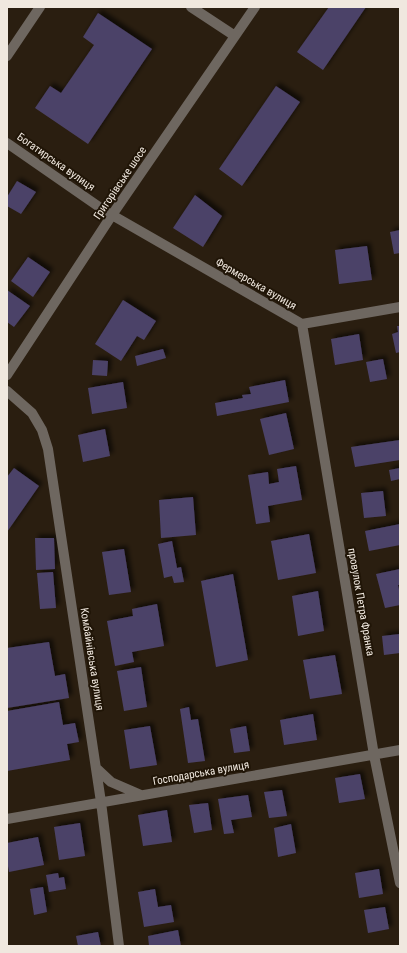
<svg xmlns="http://www.w3.org/2000/svg" width="407" height="953" font-family="'Roboto Condensed',sans-serif">
<defs>
<filter id="shadow"><feDropShadow dx="3.5" dy="-3.5" stdDeviation="2" flood-color="#0009"/></filter>
</defs>
<rect width="100%" height="100%" fill="#2a1e10"/>
<path fill="#4c4268" filter="url(#shadow)" d="M329,7H366L323,70L297,52Z
M98,13L152,49L88,144L35,108L50,86L61,93L94,45L83,37Z
M276,86L300,102L242,186L219,169Z
M17,181L36,192L21,214L7,206V197Z
M195,195L222,216L203,247L173,228Z
M400,230V253L394,254L390,232Z
M367,246L372,280L339,284L335,250Z
M28,257L50,272L33,297L11,281Z
M7,290L30,306L14,327L7,322Z
M123,300L156,321L144,340L137,336L121,361L95,344Z
M397,326H400V352L396,353L392,334L398,332Z
M359,334L363,360L335,365L331,339Z
M163,349L166,358L137,366L135,356Z
M383,359L387,379L370,382L366,362Z
M93,360L108,361L107,376L92,375Z
M285,380L289,402L217,416L215,403L243,398L242,395L251,394L249,387Z
M123,382L127,408L92,414L88,388Z
M286,413L294,449L269,455L260,419Z
M105,429L110,456L83,462L78,435Z
M400,440V460L355,467L351,447Z
M296,466L302,500L268,506L270,522L256,524L248,475L268,472L269,484L279,482L277,469Z
M14,468L39,486L7,532V477Z
M400,468V479L391,481L389,470Z
M383,491L386,516L364,518L361,493Z
M193,497L196,535L161,538L159,500Z
M400,524V545L369,551L365,531Z
M309,534L316,573L278,580L271,541Z
M35,538H54L55,569L36,570Z
M172,541L177,568L181,567L184,582L174,583L172,576L164,578L158,544Z
M124,549L131,592L109,595L102,552Z
M400,569V585H398L400,594V605L385,608L376,574Z
M53,572L56,608L40,609L37,573Z
M233,574L248,660L216,667L201,581Z
M318,591L324,631L298,636L292,596Z
M157,604L164,646L132,652L134,662L115,666L107,621L133,616L132,609Z
M400,634V653L384,655L382,636Z
M49,642L55,676L65,674L69,698L7,708V648Z
M335,655L342,694L310,699L303,660Z
M141,667L147,707L124,711L117,671Z
M59,702L63,725L75,723L79,742L67,744L70,760L7,771V711Z
M189,707L191,720L198,719L205,761L188,763L180,709Z
M313,714L317,740L284,745L280,720Z
M150,726L157,765L130,769L124,730Z
M246,726L250,751L234,753L230,729Z
M360,774L365,799L339,803L335,778Z
M282,790L287,816L269,818L264,792Z
M248,795L252,817L231,820L234,833L224,834L218,799Z
M208,803L212,830L194,833L189,805Z
M167,810L172,842L143,846L138,815Z
M80,823L85,856L59,860L54,827Z
M291,824L296,853L278,857L274,828Z
M38,837L44,865L9,872L7,860V843Z
M379,869L383,894L359,898L355,873Z
M58,873L59,878L64,877L66,889L49,892L46,875Z
M43,887L47,912L34,915L30,889Z
M155,889L158,907L171,905L174,922L144,927L138,892Z
M385,907L389,929L368,933L364,910Z
M178,930L181,946H149L148,936Z
M98,932L101,946H78L76,936Z"/>
<g fill="none" stroke-linecap="round" stroke-linejoin="round">
<path stroke="#6e6760" stroke-width="10" d="M191,7L235,36
M7,56L40,7
M7,143L105,211L302,324L400,307
M302,324L374,755L400,883
M7,375L112,215L255,7
M7,391L32,413L42,430L48,449L101,802L119,946
M96,768L111,782L141,795
M7,819L400,750"/>
</g>
<g text-anchor="middle" dominant-baseline="central" stroke-width="4" stroke-linejoin="round" paint-order="stroke">
<g font-size="11" fill="#f0e8df" stroke="#201507">
<text transform="translate(56 162) rotate(35)">Богатирська вулиця</text>
<text transform="translate(120 183) rotate(-56)">Григорівське шосе</text>
<text transform="translate(256 284) rotate(30)">Фермерська вулиця</text>
<text transform="translate(361 602) rotate(80)">провулок Петра Франка</text>
<text transform="translate(92 659) rotate(81)">Комбайнівська вулиця</text>
<text transform="translate(201 773) rotate(-10)">Господарська вулиця</text>
</g>
</g>
<rect width="407" height="953" fill="none" stroke="#f0e8df" stroke-width="16"/>
</svg>
